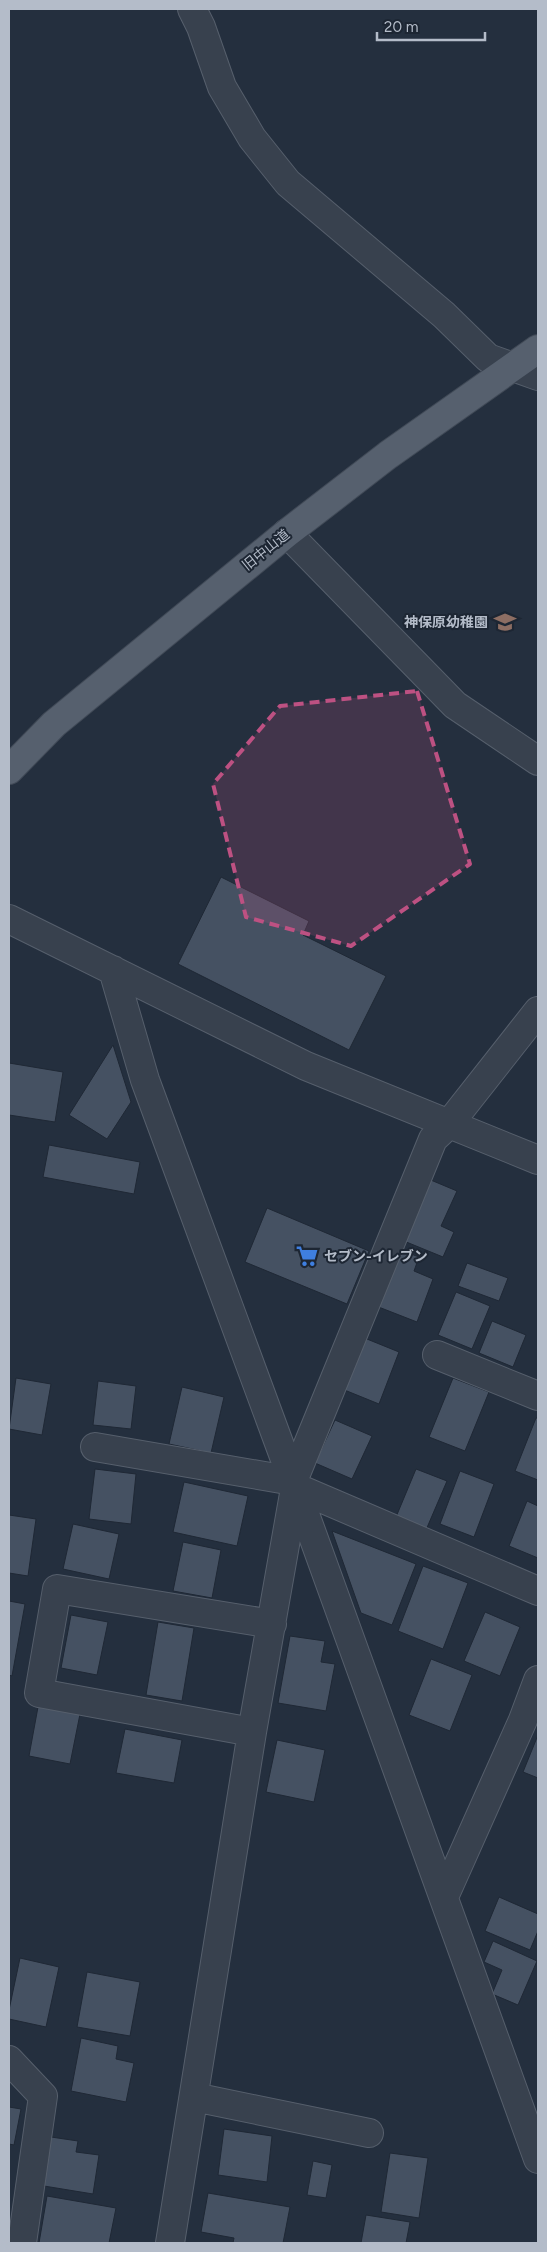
<svg xmlns="http://www.w3.org/2000/svg" width="547" height="2252" font-family="Figtree,'Noto Sans JP',sans-serif">
<rect width="100%" height="100%" fill="#242f3e"/>
<path fill="#455162" stroke="#1f2835" d="M221,877L309,921L303,935L386,976L349,1050L178,964Z
M113,1045L131,1102L107,1139L69,1115Z
M9,1063L63,1072L55,1122L9,1115Z
M49,1145L140,1162L134,1194L43,1177Z
M426,1178L457,1191L441,1226L454,1232L443,1257L399,1239Z
M267,1208L369,1251L347,1304L245,1262Z
M398,1249L419,1257L414,1271L433,1279L417,1322L376,1306Z
M467,1263L508,1278L499,1301L458,1286Z
M456,1292L490,1306L472,1349L438,1335Z
M492,1321L526,1335L513,1367L479,1353Z
M362,1337L399,1352L379,1404L342,1389Z
M16,1378L51,1384L42,1435L9,1429Z
M453,1378L489,1392L465,1451L429,1437Z
M98,1381L136,1386L131,1429L93,1425Z
M182,1387L224,1397L211,1453L169,1444Z
M536,1418H538V1480L515,1471Z
M335,1420L372,1436L352,1479L315,1463Z
M95,1469L136,1474L131,1524L89,1519Z
M416,1469L447,1481L426,1530L396,1517Z
M460,1471L494,1484L474,1537L440,1524Z
M184,1482L248,1496L237,1546L173,1532Z
M527,1501L538,1506V1558L509,1546Z
M9,1515L36,1519L28,1576L9,1573Z
M73,1524L119,1534L109,1579L63,1569Z
M332,1531L416,1564L392,1625L361,1613Z
M183,1542L221,1550L212,1598L173,1591Z
M423,1566L468,1583L443,1649L398,1631Z
M9,1601L25,1604L12,1676L9,1675Z
M485,1612L520,1627L500,1676L464,1661Z
M71,1615L108,1622L97,1675L61,1668Z
M158,1622L194,1628L182,1701L146,1695Z
M290,1636L325,1641L321,1662L335,1664L326,1711L278,1703Z
M431,1659L472,1675L450,1731L409,1715Z
M38,1707L80,1714L70,1764L29,1756Z
M125,1729L182,1740L174,1783L116,1773Z
M538,1735V1778L523,1772Z
M277,1740L325,1750L314,1802L266,1792Z
M499,1897L538,1914V1931L530,1950L485,1931Z
M493,1941L537,1961L518,2005L492,1994L502,1970L484,1962Z
M20,1958L59,1967L46,2027L9,2019V2010Z
M87,1972L140,1982L130,2036L77,2027Z
M81,2038L118,2046L116,2059L134,2063L126,2102L71,2091Z
M9,2107L21,2109L14,2145L9,2144Z
M224,2129L272,2136L267,2182L218,2175Z
M51,2137L78,2141L76,2152L99,2155L93,2194L44,2186Z
M390,2153L428,2158L419,2218L381,2212Z
M313,2161L332,2165L326,2198L307,2195Z
M208,2193L290,2207L283,2243H233L234,2238L201,2232Z
M47,2196L116,2208L109,2243H39Z
M366,2215L410,2222L406,2243H361Z"/>
<g fill="none" stroke-linecap="round" stroke-linejoin="round">
<g stroke="#565f6c" stroke-width="30">
<path id="minor" d="M192,9L201,27L222,87L252,138L288,183L444,315L488,358L538,376
M287,533L455,705L538,761
M9,919L306,1066L538,1160
M113,970L145,1080L293,1481L538,2159
M437,1355L538,1396
M95,1447L293,1481L433,1139L449,1124L538,1011
M295,1487L538,1591
M252,1732L39,1693L57,1589L272,1624
M444,1897L523,1720L538,1680
M9,2060L43,2096L22,2243
M194,2097L369,2133
M170,2243L252,1732L295,1488"/>
</g>
<g stroke="#414a57" stroke-width="30">
<path id="major" d="M9,770L54,724L287,533L388,455L538,349"/>
</g>
<use href="#minor" stroke="#38414e" stroke-width="28"/>
<use href="#major" stroke="#56606e" stroke-width="28"/>
</g>
<path fill="#bd5182" fill-opacity="0.2" stroke="#bd5182" stroke-width="4" stroke-dasharray="10 6" stroke-linejoin="round" d="M417,691L470,864L351,946L246,917L213,784L280,706Z"/>
<defs>
<g id="school-bare" transform="scale(1.725)"><path d="M0-5L7-2L0 1L-7-2ZM-4 1L0 2.5L4 1V4Q0 6-4 4Z" fill="#8d6e63" stroke="#1d2633" stroke-width="2.5" paint-order="stroke"/></g>
<g id="supermarket-bare" transform="scale(1.725)"><path d="M-6-5.5h2.5l.6 2H6L4.5 2H-2.5L-4.4-4H-6ZM-1.5 3.2a1.3 1.3 0 1 0 .1 0ZM3 3.2a1.3 1.3 0 1 0 .1 0Z" fill="#3f7fe0" stroke="#1d2633" stroke-width="2.5" paint-order="stroke"/></g>
</defs>
<g fill-rule="evenodd">
<use href="#school-bare" x="505" y="622"/>
<use href="#supermarket-bare" x="307" y="1256"/>
</g>
<g text-anchor="middle" dominant-baseline="central" stroke-width="4" stroke-linejoin="round" paint-order="stroke">
<g font-size="14" fill="#b4bcc9" stroke="#1d2633">
<text transform="translate(266 550) rotate(-39)">旧中山道</text>
</g>
<g font-size="14" font-weight="bold" fill="#b4bcc9" stroke="#1d2633" text-anchor="end">
<text x="488" y="622">神保原幼稚園</text>
<text x="324" y="1256" text-anchor="start">セブン-イレブン</text>
</g>
</g>
<rect width="547" height="2252" fill="none" stroke="#b4bcc9" stroke-width="20"/>
<path d="M377 32v8h108v-8" fill="none" stroke="#b4bcc9" stroke-width="2.5"/>
<text x="384" y="32" font-size="15" fill="#b4bcc9" stroke="#1d2633" stroke-width="4" paint-order="stroke">20 m</text>
</svg>
